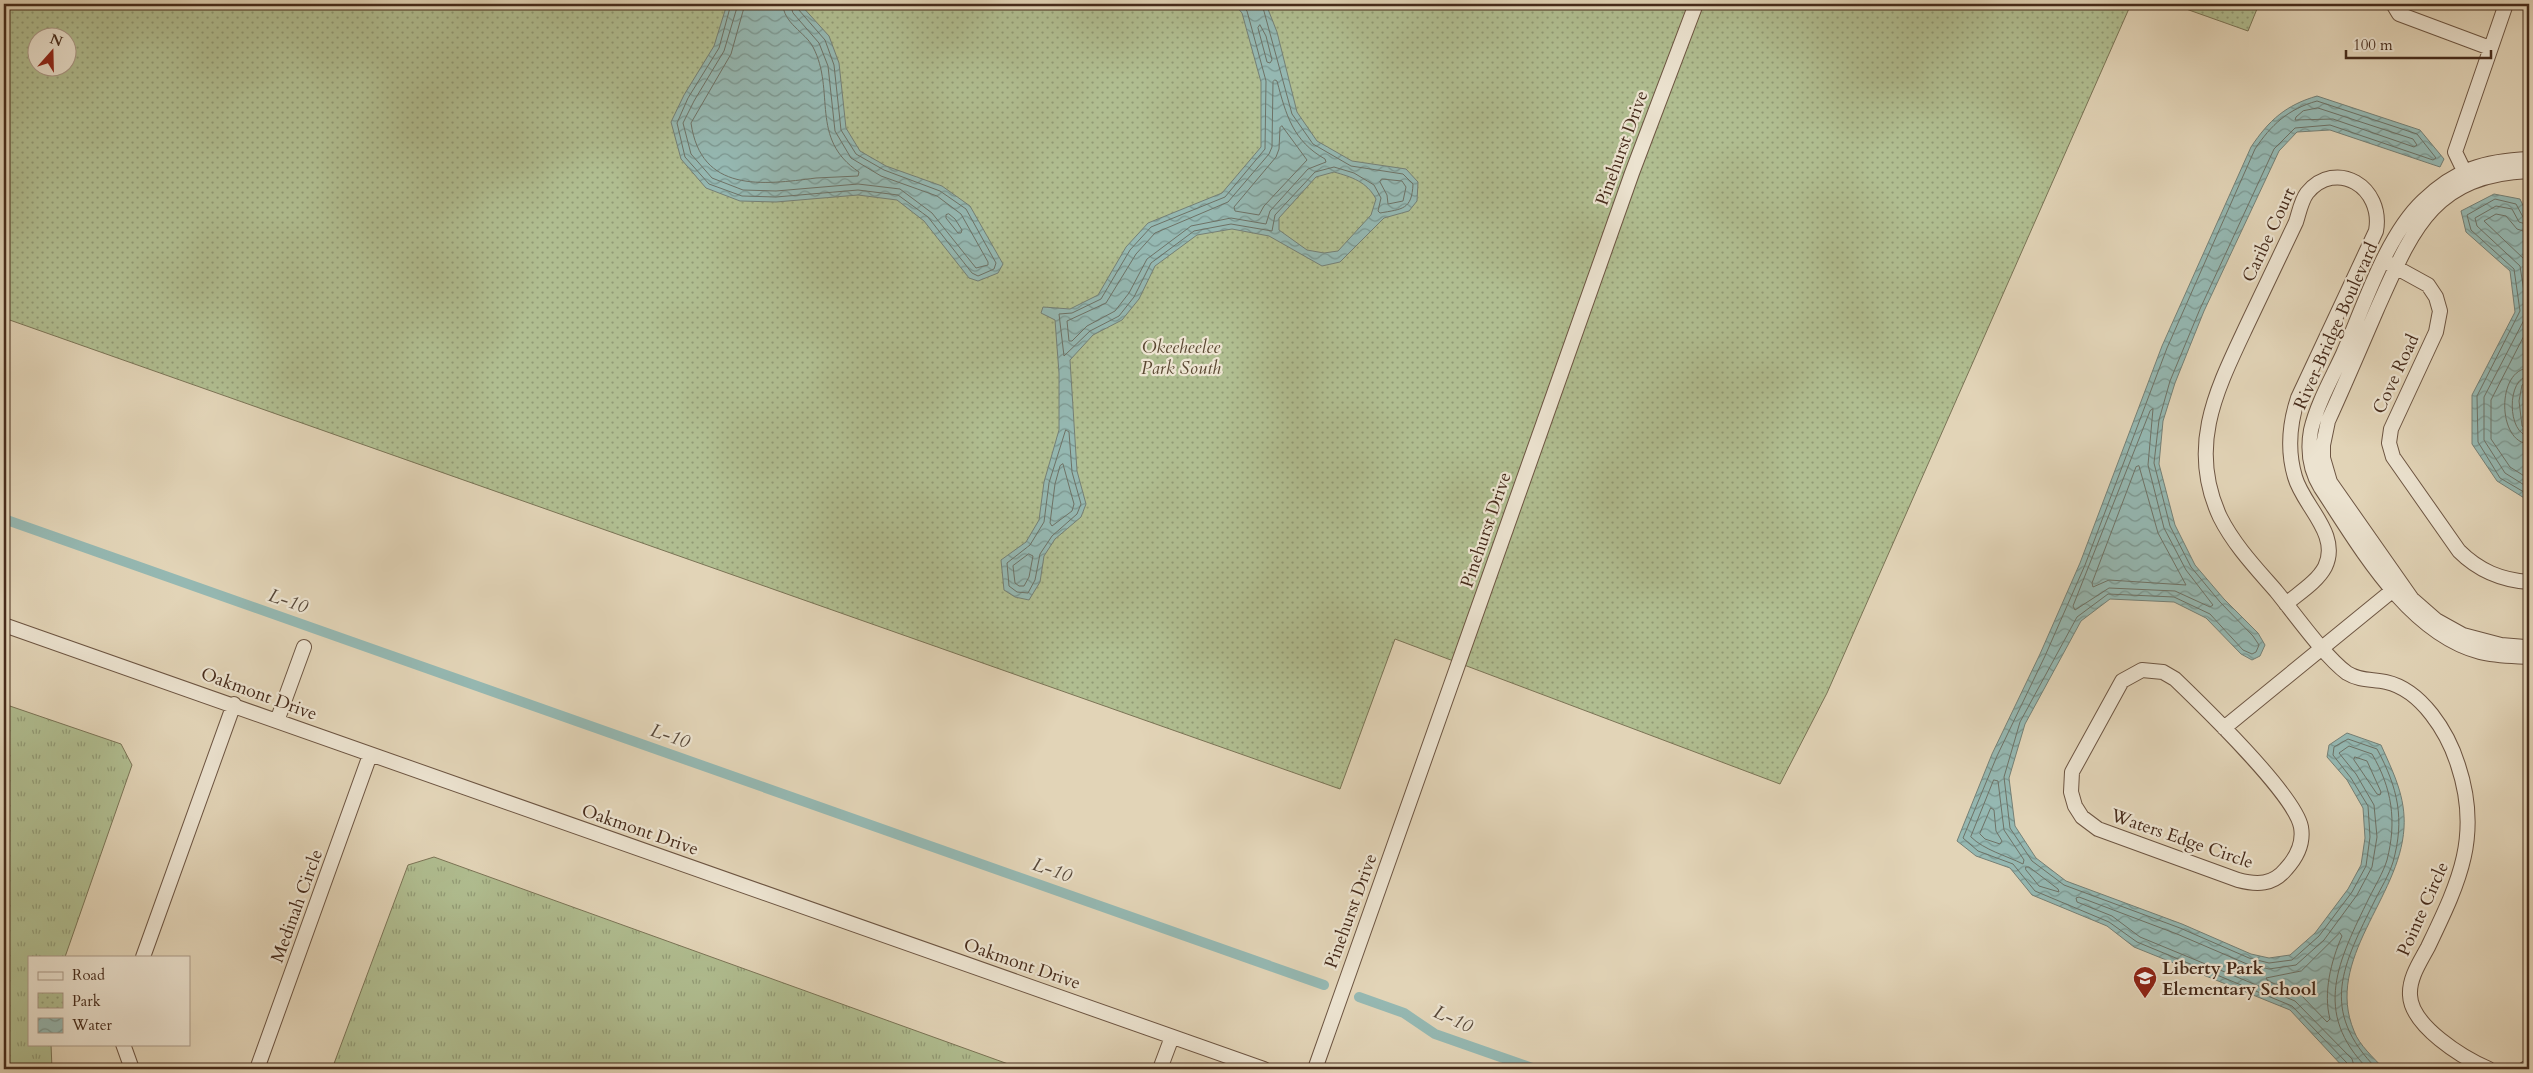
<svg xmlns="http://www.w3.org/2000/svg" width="2533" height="1073" font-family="Cardo,serif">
<defs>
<pattern id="grass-tufts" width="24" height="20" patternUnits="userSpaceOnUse" patternTransform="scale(1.25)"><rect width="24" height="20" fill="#b0bd90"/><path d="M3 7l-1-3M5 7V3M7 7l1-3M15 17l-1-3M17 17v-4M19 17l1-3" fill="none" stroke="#919a75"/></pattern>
<pattern id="park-dots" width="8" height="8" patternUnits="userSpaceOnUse" patternTransform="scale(1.25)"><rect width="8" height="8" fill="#b0bd90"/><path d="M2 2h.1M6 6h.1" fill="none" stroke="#919a75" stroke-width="1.8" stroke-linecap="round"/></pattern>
<pattern id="water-waves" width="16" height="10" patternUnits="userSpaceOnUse" patternTransform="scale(1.25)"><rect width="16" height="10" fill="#95b8b2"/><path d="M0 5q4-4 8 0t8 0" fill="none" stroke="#7b9690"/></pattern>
</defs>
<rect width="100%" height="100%" fill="#e2d4b7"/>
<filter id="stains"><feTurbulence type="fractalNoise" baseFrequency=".004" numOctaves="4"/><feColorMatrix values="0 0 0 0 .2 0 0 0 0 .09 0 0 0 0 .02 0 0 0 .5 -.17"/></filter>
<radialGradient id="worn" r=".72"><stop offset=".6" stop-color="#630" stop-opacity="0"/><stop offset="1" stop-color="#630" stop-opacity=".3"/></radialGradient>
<path fill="url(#grass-tufts)" stroke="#7b7456" d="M4,704L121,744L132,765L65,957H29V1044H51L52,1069H4Z
M434,857L1022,1069H332L408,865Z"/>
<path fill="url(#park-dots)" stroke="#7b7456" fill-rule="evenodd" d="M4,4H2131L1827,693L1780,784L1395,639L1340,789L4,318ZM38,38H68V68H38Z
M2172,4H2259L2248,31Z"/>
<path fill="url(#water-waves)" stroke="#758076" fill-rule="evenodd" d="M727,4H800L829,36L839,63L846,128L860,151L886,166L942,186L970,206L1003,264L998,273L978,281L969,278L924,221L897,200L858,195L776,202L740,201L706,188L681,159L671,122L684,95L714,46Z
M1234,4H1266L1277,32L1297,112L1317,141L1352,161L1406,169L1418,182L1417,201L1409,211L1384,218L1340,262L1322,266L1269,236L1232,229L1197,235L1155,266L1139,299L1122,320L1093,335L1070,360L1077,471L1086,504L1081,517L1055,539L1044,556L1040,582L1029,600L1015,597L1004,590L1001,560L1026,542L1039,520L1044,482L1059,430V373L1055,320L1041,313L1043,307L1070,309L1098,295L1126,247L1148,223L1222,193L1261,147V82L1242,13ZM1334,172C1352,177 1367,182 1376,199L1371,215L1338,251L1324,253L1307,250L1279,230V218L1316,177Z
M2317,96L2420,130L2444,159L2440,167L2330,130L2297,132L2279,151L2204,311L2175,383L2163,421L2159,464L2175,525L2195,565L2224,599L2258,633L2265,645L2260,656L2252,660L2241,654L2206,618L2174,602L2110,599L2081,621L2025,724L2009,778L2015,826L2036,858L2066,881L2182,924L2251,954L2269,958L2290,955L2315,933L2348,889L2361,865L2365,838L2363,808L2347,780L2327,757L2329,745L2347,733L2381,745C2393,772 2406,797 2404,828C2400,898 2324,959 2354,1031C2359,1045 2374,1058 2384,1069H2345L2290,1010L2134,947L2107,926L2032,895L2010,868L1976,856L1957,841L1992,754L2040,654L2080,563L2162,346L2251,147C2269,120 2286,105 2317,96Z
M2494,194L2520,199L2529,218V378L2524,401L2529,442V501L2497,481L2472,444V395L2515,312L2510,271L2466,232L2461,211Z"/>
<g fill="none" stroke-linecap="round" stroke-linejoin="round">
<path stroke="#6e7266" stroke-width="1" d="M731,4L719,48L688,98L677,123L685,157L709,184L742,196L776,197L858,190L898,195L928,217L972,273L978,276L994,269L996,263L966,209L940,191L884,170L856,154L841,130L834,65L825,40L798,9L797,4
M738,4L724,51L694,101L683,123L691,154L712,178L743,190L776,191L858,184L900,189L932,213L976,268L988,265V262L961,214L937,196L881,176L851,158L835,131L828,66L819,43L793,13L790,4
M745,4L731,54L691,123C701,193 762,185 816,178C830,177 844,177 858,176L859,172C809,139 836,91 813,47C805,32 783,23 783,4
M1241,4L1247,11L1266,81L1265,149L1225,197L1151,227L1130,250L1101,299L1072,313L1059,314L1064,356L1090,331L1119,316L1134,297L1151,263L1194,231L1231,224L1272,231L1275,215L1315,172L1334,167L1354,173L1374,185L1381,198L1378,211L1380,213C1402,209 1412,210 1413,184L1403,174L1351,166L1313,144L1292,114L1262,4
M1260,25L1266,36L1272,60L1270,63L1267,62L1258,28Z
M1275,80L1277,81C1286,115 1293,141 1325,159L1326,162L1308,169L1270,211L1266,224L1231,218L1191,226L1147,259L1129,293L1115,311L1087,326L1072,341H1069L1067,321L1106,303L1136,254L1155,233L1228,202L1269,154L1272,147L1273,82Z
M2318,108L2413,139L2417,145L2414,147L2333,119L2295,120L2296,117L2303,111Z
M1282,126L1307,160L1264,206L1259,215L1235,211L1234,207L1276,157L1279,149L1280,128Z
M1382,179L1402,181L1406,187L1403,201L1388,204L1387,195L1380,182Z
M949,214L955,219L962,230L961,233H958L946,218V215Z
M2529,219L2523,217L2516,204L2495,199L2467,215L2471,230L2514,269L2520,311L2477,396L2478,442L2500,478L2529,495
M2529,225L2519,222L2512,209L2496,206L2475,218L2477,226L2520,266L2527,311L2525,318L2484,397V440L2505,473L2529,488
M2529,233L2517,229L2506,216L2496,214L2484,221L2524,259L2529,276
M2529,326L2491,400V439L2510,467L2529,479
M2529,368C2496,369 2497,443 2529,444
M2529,376C2506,377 2507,435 2529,436
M2529,382L2522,385L2519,401L2522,426L2529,430
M2153,409L2148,465L2164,528L2186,570L2213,605L2210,607L2175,591L2109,588L2075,610L2073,606L2150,411Z
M1066,430L1069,432L1072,472L1081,504L1077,514L1052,536L1040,554L1035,580L1028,593L1017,592L1009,586L1007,563L1030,545L1044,522L1049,483Z
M1063,464L1074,504L1072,511L1052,526L1050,523L1055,484L1060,466Z
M2139,466L2158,533L2186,585L2109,580L2093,587L2092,583L2136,467Z
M1029,554L1033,556L1029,577L1024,586H1019L1015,583L1013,566Z
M2355,757L2367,761L2381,792L2380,795L2377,794L2354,760Z
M1994,780L1998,781L2004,830L2024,860L2023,864C2007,856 1984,850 1971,837Z
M1991,808L1994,810L1996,831L2002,841L2000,844L1985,839L1980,834Z
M2026,867H2029L2058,889L2059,892L2039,886L2026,870Z
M2340,933L2342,936C2331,961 2323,993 2330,1019L2327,1022L2301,995L2268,981L2266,978L2301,971Z
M2349,1069L2347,1063L2292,1006L2137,942L2109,922L2035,891L2013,864L1978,851L1963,838L1997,756L2045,656L2085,565L2167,348L2255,149C2271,125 2288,109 2317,101L2417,134L2436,158L2433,160L2330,125L2295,128L2274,149L2200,309L2170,381L2159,420L2154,463L2170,526L2191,567L2220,602L2253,636L2259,645L2256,652L2252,654L2243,650L2210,614L2174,597L2108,594L2077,617L2020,722L2004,777L2010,828L2032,861L2064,885L2180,928L2249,958L2269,963L2292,960L2319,936L2352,892L2366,866L2370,837L2368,806L2351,778L2333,755L2334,747L2348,739L2377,749C2398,788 2405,819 2393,862C2389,875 2381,888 2375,900C2343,965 2318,1010 2377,1069
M2355,1069L2352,1059L2295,1001L2140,937L2112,916L2077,902L2076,898L2079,897L2177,934L2247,964L2269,969L2296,965L2324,940L2357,895L2372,867L2377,837L2374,805L2356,774L2339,753L2349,746L2372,754C2392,788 2397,821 2387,860C2383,873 2375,886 2369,898C2339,960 2311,1012 2368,1069"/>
<path stroke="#95b8b2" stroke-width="10" d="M4,519L1324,985
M1359,997L1404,1013L1435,1034L1535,1069"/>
<g stroke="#6d5542" stroke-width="16">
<path id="minor" d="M2393,4L2399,14L2490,48
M2529,159C2485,161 2456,169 2423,201C2386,236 2364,306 2343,354C2332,378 2317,404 2311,430C2307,452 2310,470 2321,488C2360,547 2408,633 2480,652C2495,656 2513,656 2529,657
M2467,177L2455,152L2506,4
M2388,263L2428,285L2436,297L2440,311L2436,332L2391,429L2389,443L2393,457L2459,551C2479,571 2501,580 2529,582
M2286,604C2299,593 2317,582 2325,567C2341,534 2303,506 2295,477C2287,450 2289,425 2298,398L2376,231C2384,187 2336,158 2307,193C2301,201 2299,213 2296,222C2279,257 2263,291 2247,325C2217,389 2187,446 2220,517C2234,545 2256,568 2276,591C2294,613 2325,657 2347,673C2360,681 2372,679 2386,682C2422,690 2448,733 2458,765C2482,837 2458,884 2428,947C2420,962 2409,978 2410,995C2411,1026 2463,1058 2489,1069
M4,625L1264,1069
M2525,647L2501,645L2463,635L2436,620L2412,599L2330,482L2323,458V445L2328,421C2345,384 2361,346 2377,309C2412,231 2432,175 2529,171
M2142,670L2163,672L2175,679C2202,705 2295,795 2301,827C2304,844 2297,857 2286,869C2273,885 2257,885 2238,880L2098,829L2082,817L2075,806L2071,792L2072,772L2122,681Z
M277,721L304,647
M2224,728L2398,586
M143,957L234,704
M123,1044L132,1069
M257,1069L370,755
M1160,1069L1172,1037
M1315,1069L1632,173L1696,4
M2525,1069L2529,1067"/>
</g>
<use href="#minor" stroke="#ece3d0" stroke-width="14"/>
</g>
<defs>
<g id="school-pin" transform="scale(1.25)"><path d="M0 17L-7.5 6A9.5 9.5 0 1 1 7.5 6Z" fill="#8f2418" stroke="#ece3d0"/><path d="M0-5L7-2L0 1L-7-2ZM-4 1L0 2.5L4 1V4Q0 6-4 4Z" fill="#fff"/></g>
</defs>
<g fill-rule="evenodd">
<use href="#school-pin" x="2145" y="978"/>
</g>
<g text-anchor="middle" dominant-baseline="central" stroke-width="4.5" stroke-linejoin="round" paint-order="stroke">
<g font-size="18" fill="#462b1b" stroke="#ece3d0">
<text transform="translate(1622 148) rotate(-70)">Pinehurst Drive</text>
<text transform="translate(2269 235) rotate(-65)">Caribe Court</text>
<text transform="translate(2336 326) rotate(-66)">River Bridge Boulevard</text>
<text transform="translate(2396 374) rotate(-65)">Cove Road</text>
<text transform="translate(1486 530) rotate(-71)">Pinehurst Drive</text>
<text transform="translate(259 694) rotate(20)">Oakmont Drive</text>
<text transform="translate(640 830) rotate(19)">Oakmont Drive</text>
<text transform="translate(2182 839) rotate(19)">Waters Edge Circle</text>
<text transform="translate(297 906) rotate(-70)">Medinah Circle</text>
<text transform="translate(2423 909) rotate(-66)">Pointe Circle</text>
<text transform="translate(1351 911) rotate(-70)">Pinehurst Drive</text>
<text transform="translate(1022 964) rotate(19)">Oakmont Drive</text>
</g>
<g font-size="18" font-style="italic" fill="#5b4832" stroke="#ece3d0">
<text x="1181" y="347">Okeeheelee<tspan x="1181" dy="21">Park South</tspan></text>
</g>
<g font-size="18" font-weight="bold" fill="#462b1b" stroke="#ece3d0" text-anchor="start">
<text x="2162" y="968">Liberty Park<tspan x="2162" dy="21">Elementary School</tspan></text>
</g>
<g font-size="19" font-style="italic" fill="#564739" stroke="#ece3d0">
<text transform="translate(288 601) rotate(19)">L-10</text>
<text transform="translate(670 736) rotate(19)">L-10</text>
<text transform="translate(1052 870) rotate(19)">L-10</text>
<text transform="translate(1453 1019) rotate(24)">L-10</text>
</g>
</g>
<rect width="2533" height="1073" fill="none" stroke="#e2d4b7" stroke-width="20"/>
<rect x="5" y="5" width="2523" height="1063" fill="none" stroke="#462b1b" stroke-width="2.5"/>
<rect x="10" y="10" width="2513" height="1053" fill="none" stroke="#462b1b"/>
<rect x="28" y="956" width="162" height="90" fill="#ece3d0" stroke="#aa9988"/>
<rect x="38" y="972" width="25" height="8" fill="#ece3d0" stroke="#aa9988"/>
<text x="72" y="980" font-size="15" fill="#462b1b">Road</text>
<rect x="38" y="993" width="25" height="15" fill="url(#park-dots)" stroke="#aa9988"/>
<text x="72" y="1006" font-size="15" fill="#462b1b">Park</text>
<rect x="38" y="1018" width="25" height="15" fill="url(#water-waves)" stroke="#aa9988"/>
<text x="72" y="1030" font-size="15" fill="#462b1b">Water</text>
<g transform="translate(52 52) rotate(20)"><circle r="24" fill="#ece3d0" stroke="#aa9988"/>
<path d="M0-4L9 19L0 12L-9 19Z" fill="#8f2418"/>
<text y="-8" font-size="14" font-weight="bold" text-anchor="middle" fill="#462b1b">N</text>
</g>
<path d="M2346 50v8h145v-8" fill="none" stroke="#462b1b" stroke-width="2.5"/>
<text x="2353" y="50" font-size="15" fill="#462b1b" stroke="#ece3d0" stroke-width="4" paint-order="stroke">100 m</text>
<rect width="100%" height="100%" filter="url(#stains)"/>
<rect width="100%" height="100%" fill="url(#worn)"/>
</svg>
